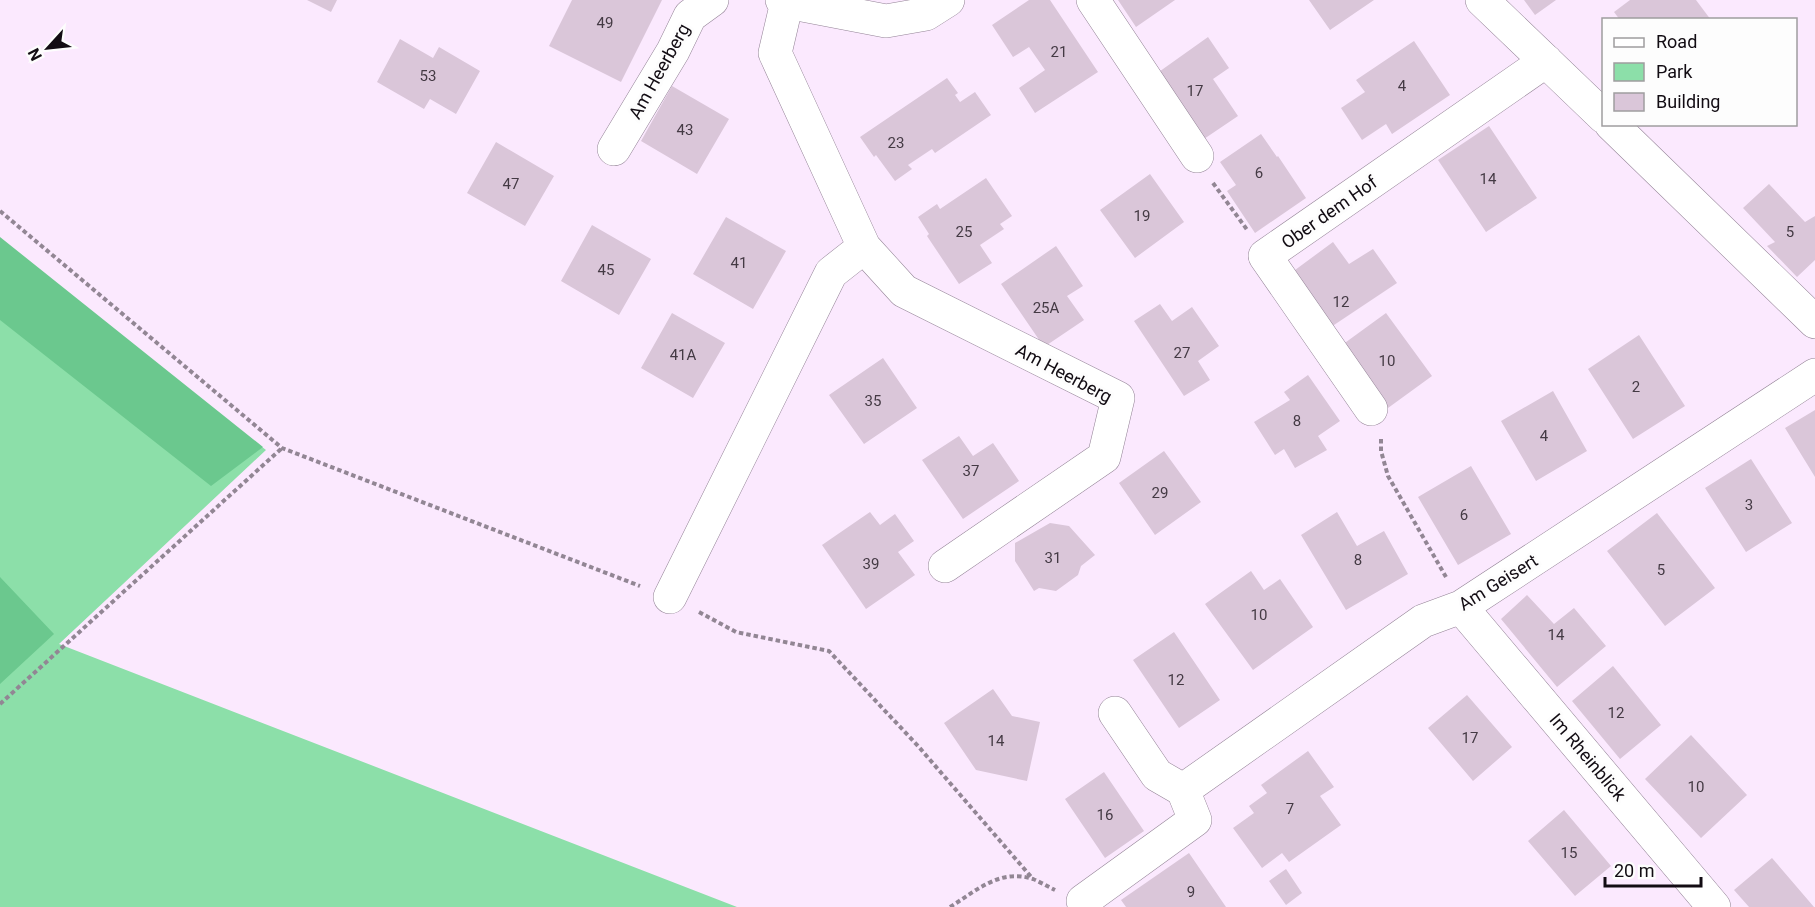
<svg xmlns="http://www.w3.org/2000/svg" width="1815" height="907" font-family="Roboto,sans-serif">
<rect width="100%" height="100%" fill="#fbe9fe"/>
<path fill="#8cdfa9" d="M0,246L266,450L59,644L737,907H0Z"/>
<path fill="#6bc88e" d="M0,237L263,447L211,486L0,320Z
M0,577L54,634L0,684Z"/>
<path fill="#dac6d9" d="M307,0H337L331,12Z
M572,0H662L621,82L549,46Z
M1029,0H1050L1098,72L1035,113L1019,88L1045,70L1029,47L1013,57L992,25Z
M1118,0H1175L1136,27Z
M1309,0H1374L1330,30Z
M1524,0H1556L1535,15Z
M1630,0H1696L1711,20H1620L1614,12Z
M1208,37L1229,68L1213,79L1238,116L1201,141L1156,74Z
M400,39L433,58L439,47L480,71L456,114L430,99L424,109L377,82Z
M1414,41L1450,95L1392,134L1386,124L1362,140L1341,108L1365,92L1356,80Z
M947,78L958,93L955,95L960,102L975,92L991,115L935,153L932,149L908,165L912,169L895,181L876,155L874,157L860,137Z
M672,86L729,119L697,174L641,141Z
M1489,126L1537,198L1486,232L1438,160Z
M1261,134L1277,157L1278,156L1306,198L1255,233L1227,191L1236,185L1220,162Z
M496,142L554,176L525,226L467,193Z
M1150,174L1184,222L1135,258L1100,210Z
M986,178L1012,216L1000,224L1004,229L980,245L992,263L959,284L927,236L929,234L918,217L937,204L940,209Z
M1769,184L1805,222L1815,216V260L1797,277L1767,246L1775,242L1743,208Z
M726,217L786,251L753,309L693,274Z
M592,225L651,259L619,315L561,281Z
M1333,242L1349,264L1373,249L1397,283L1331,327L1291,273Z
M1056,246L1083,286L1067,296L1084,320L1044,347L1001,284Z
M1160,304L1172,321L1192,307L1219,346L1198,361L1210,380L1184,396L1134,321Z
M672,313L725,343L693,398L641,368Z
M1386,313L1432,376L1388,408L1342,345Z
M1639,335L1685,406L1633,439L1588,369Z
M883,358L917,408L864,444L829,395Z
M1308,375L1340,421L1318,436L1327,450L1295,468L1284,449L1275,455L1254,422L1290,400L1284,392Z
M1553,391L1587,451L1536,481L1501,421Z
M1815,410V477L1785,428Z
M959,436L973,456L993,443L1019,481L963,519L922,460Z
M1164,451L1201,502L1155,535L1119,483Z
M1751,459L1792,523L1746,552L1705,488Z
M1471,466L1511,534L1458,565L1418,497Z
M870,512L880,525L895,514L914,541L898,552L915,575L866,609L822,545Z
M1337,512L1357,546L1384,531L1408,574L1346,610L1301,535Z
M1657,513L1715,588L1665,626L1607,551Z
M1050,523L1069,526L1095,555L1081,566L1078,575L1056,591L1039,588L1034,591L1015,561V543Z
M1251,571L1264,590L1280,579L1313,627L1253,670L1205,604Z
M1527,595L1554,624L1574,608L1606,646L1557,687L1501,619Z
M1174,632L1220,700L1179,728L1133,660Z
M1613,666L1661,725L1620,759L1572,701Z
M993,689L1012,716L1040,722L1027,781L976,770L944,723Z
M1467,695L1512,747L1473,781L1428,728Z
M1691,735L1747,795L1701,838L1645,779Z
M1308,751L1334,787L1320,796L1341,825L1289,862L1282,853L1262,868L1233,828L1254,813L1249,806L1267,793L1261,785Z
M1104,772L1144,831L1105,858L1065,799Z
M1564,810L1611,866L1575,896L1528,841Z
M1189,853L1226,907H1126L1121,900Z
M1772,858L1814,907H1749L1734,890Z
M1286,869L1302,893L1286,905L1269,881Z"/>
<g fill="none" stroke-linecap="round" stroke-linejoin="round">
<g stroke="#938396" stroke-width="34">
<path id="minor" d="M782,0L787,2L886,21L926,14L948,0
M1093,0L1197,156
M1482,0L1604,117
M787,2L775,53L864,247L904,291L1118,398L1104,457L945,566
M1611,124L1815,322
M614,149L673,51L690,16L712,0
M1371,409L1265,256L1546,61
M670,597L831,273L864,247
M1461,607L1714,907
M1183,790L1423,621L1461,607L1815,375
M1083,901L1195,820L1183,790L1157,775L1115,713"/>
</g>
<path stroke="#928694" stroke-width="4" stroke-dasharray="4.5 3" stroke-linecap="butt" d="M1213,183L1248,231
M0,211L282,448L640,586
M1381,439V451L1388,476L1446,577
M699,612L736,632L829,651L918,746L1033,879
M0,704L282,448
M950,907C976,891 1000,868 1033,879C1040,882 1047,886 1055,890"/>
<use href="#minor" stroke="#fff" stroke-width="33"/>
</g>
<g text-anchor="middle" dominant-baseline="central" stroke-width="6" stroke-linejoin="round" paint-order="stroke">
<g font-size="15" fill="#443a44">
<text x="605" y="23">49</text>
<text x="1059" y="52">21</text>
<text x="428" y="76">53</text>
<text x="1402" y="86">4</text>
<text x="1195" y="91">17</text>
<text x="685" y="130">43</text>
<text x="896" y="143">23</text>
<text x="1259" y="173">6</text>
<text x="1488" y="179">14</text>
<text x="511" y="184">47</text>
<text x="1142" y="216">19</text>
<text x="964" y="232">25</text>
<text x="1790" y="232">5</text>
<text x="739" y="263">41</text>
<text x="606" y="270">45</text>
<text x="1341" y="302">12</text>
<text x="1046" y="308">25A</text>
<text x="1182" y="353">27</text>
<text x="683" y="355">41A</text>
<text x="1387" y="361">10</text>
<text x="1636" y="387">2</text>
<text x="873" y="401">35</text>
<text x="1297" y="421">8</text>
<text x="1544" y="436">4</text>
<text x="971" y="471">37</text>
<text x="1160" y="493">29</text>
<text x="1749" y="505">3</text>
<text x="1464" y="515">6</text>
<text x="1053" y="558">31</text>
<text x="1358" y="560">8</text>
<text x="871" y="564">39</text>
<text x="1661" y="570">5</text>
<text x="1259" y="615">10</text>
<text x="1556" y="635">14</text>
<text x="1176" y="680">12</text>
<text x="1616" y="713">12</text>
<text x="1470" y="738">17</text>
<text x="996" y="741">14</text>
<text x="1696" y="787">10</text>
<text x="1290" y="809">7</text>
<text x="1105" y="815">16</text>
<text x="1569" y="853">15</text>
<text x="1191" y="892">9</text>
</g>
<g font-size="18" fill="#120c13" stroke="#fdfdfd">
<text transform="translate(659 71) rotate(-61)">Am Heerberg</text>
<text transform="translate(1329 212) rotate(-35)">Ober dem Hof</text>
<text transform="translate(1064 373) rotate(28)">Am Heerberg</text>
<text transform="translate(1498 582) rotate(-32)">Am Geisert</text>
<text transform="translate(1588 757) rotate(50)">Im Rheinblick</text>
</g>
</g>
<rect x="1602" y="18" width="195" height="108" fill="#fdfdfd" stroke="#9f9d9f" stroke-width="1.5"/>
<rect x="1614" y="38" width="30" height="9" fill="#ffffff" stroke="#9f9d9f" stroke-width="1.5"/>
<text x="1656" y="48" font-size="18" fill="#120c13">Road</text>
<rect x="1614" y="63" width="30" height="18" fill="#8cdfa9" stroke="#9f9d9f" stroke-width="1.5"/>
<text x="1656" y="78" font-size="18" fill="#120c13">Park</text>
<rect x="1614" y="93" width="30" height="18" fill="#dac6d9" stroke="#9f9d9f" stroke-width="1.5"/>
<text x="1656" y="108" font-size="18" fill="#120c13">Building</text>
<g transform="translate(48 48) rotate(243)" stroke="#fdfdfd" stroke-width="4.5" paint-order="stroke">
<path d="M0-4.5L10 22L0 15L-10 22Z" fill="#120c13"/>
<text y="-9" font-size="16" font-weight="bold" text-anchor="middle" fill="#120c13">N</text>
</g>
<path d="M1605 877v9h96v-9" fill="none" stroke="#120c13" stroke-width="3"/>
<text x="1614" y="877" font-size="18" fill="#120c13" stroke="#fdfdfd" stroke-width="4.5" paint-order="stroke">20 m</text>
</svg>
